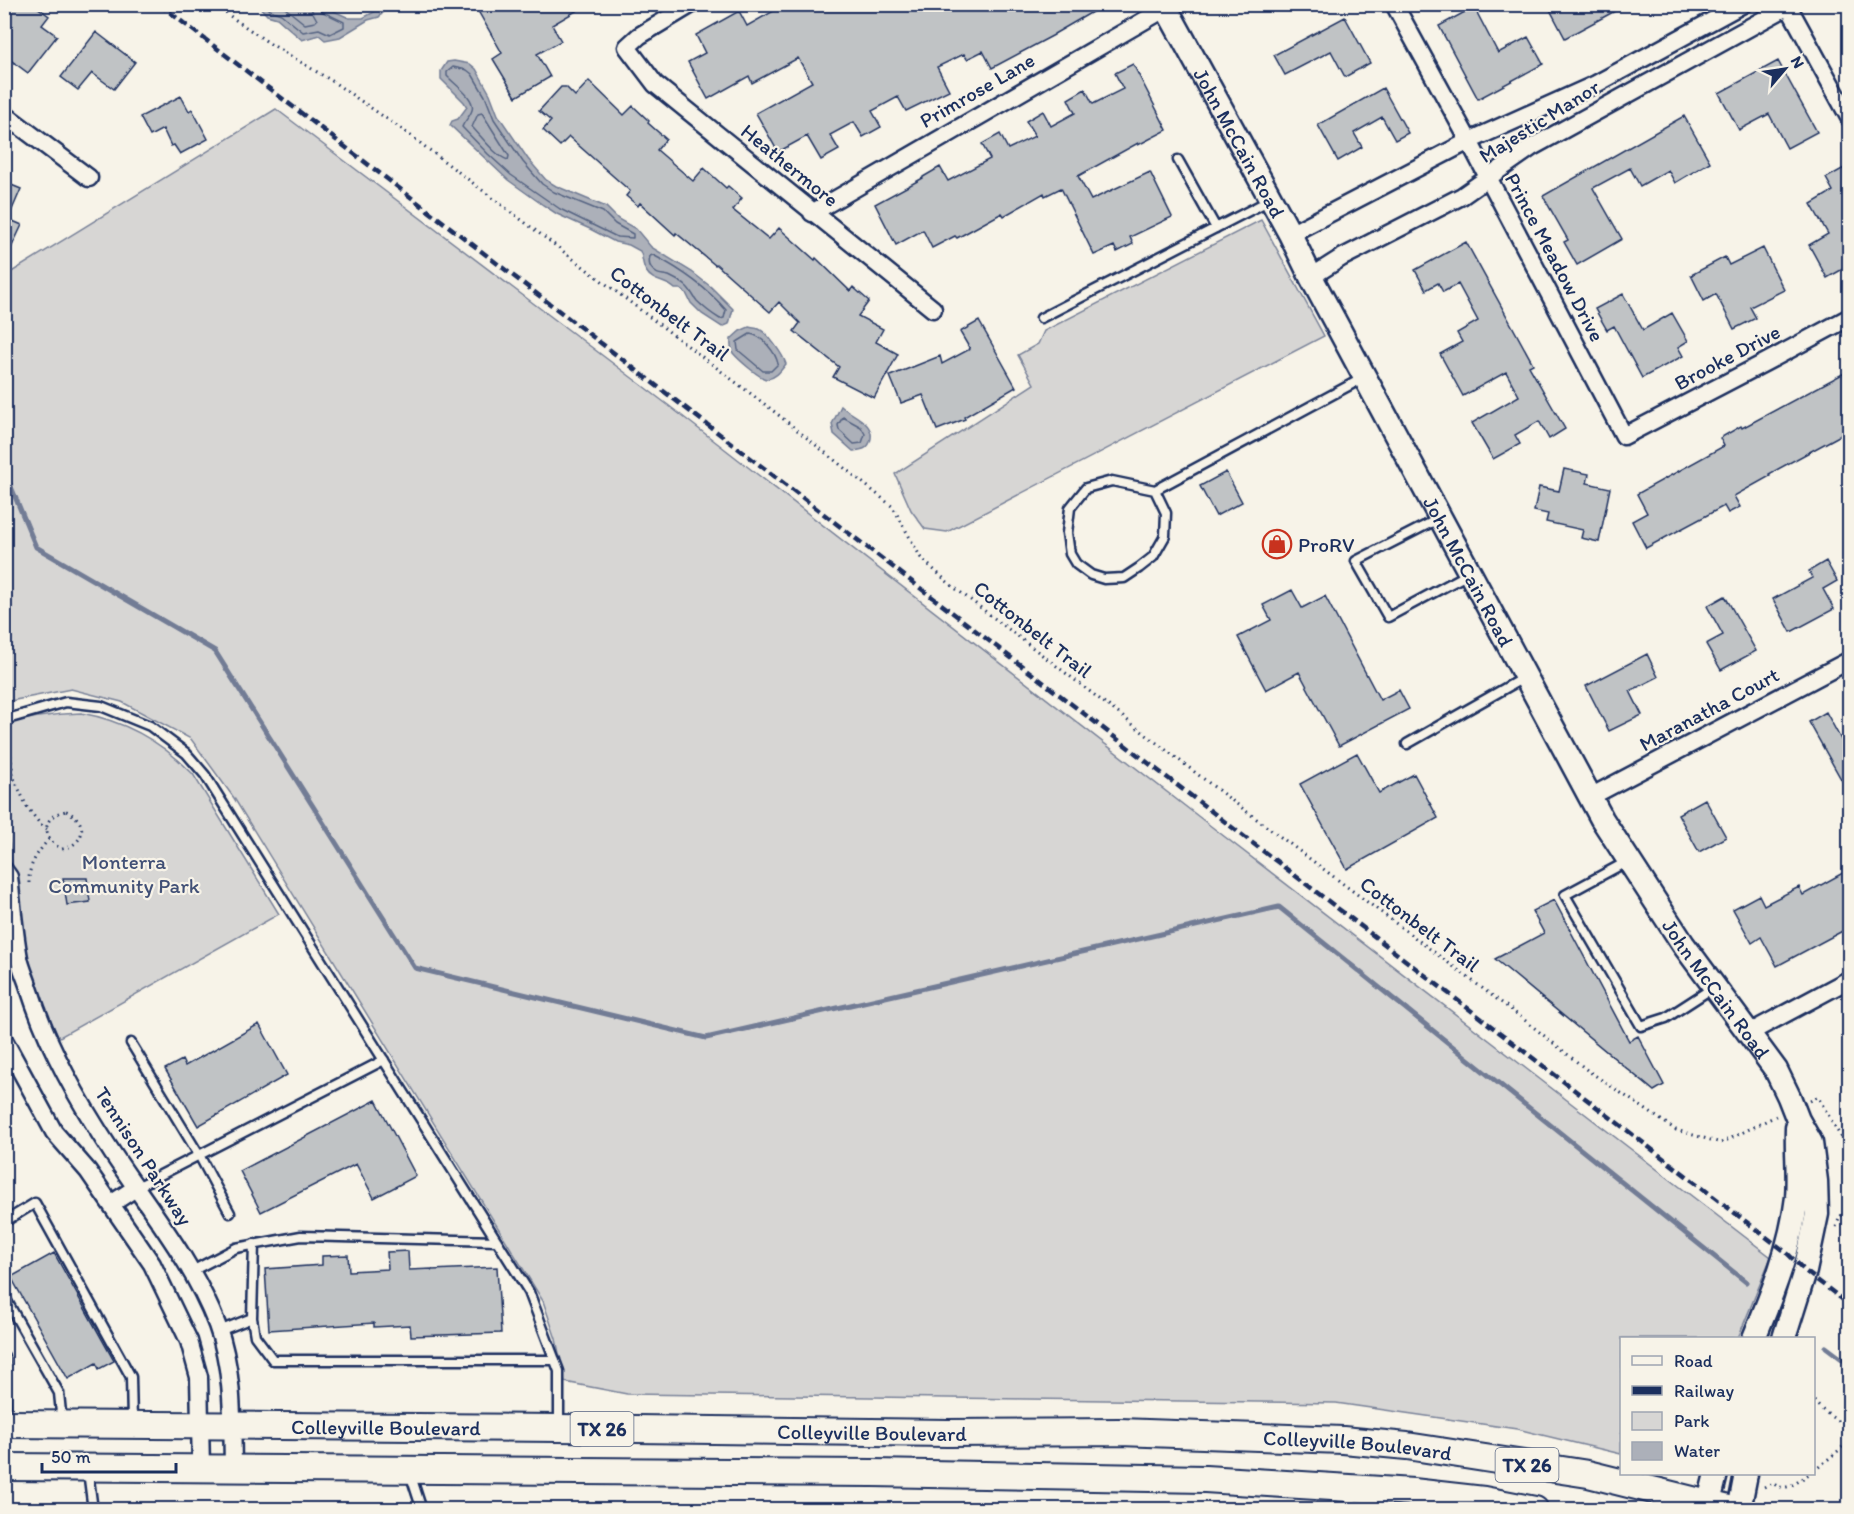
<svg xmlns="http://www.w3.org/2000/svg" width="1854" height="1514" font-family="Itim,sans-serif">
<rect width="100%" height="100%" fill="#f7f3e8"/>
<filter id="ink" filterUnits="userSpaceOnUse"><feTurbulence type="fractalNoise" baseFrequency=".0167" numOctaves="2"/><feDisplacementMap in="SourceGraphic" scale="12" xChannelSelector="R" yChannelSelector="G"/><feConvolveMatrix kernelMatrix="1 2 1 2 8 2 1 2 1" color-interpolation-filters="sRGB"/></filter>
<g filter="url(#ink)">
<path fill="#d7d6d4" stroke="#798299" stroke-width="1.5" d="M276,109L668,405L1212,827L1771,1257L1738,1338H1622L1621,1454L1517,1429L1336,1403L627,1394L565,1382L556,1339L543,1301L234,798L191,739L122,702L71,689L5,702V276Z
M1261,220L1324,336L947,532L925,529L911,510L895,474L1034,384L1018,355L1038,344L1044,331Z
M81,713C126,721 162,742 193,774L279,914L58,1038L23,954L5,808L4,725C30,717 54,714 81,713Z
M458,1505L686,1509L460,1510Z"/>
<path fill="#acb0b9" stroke="#727c95" stroke-width="1.5" d="M258,5H321L349,18H363L378,10L383,5H390L379,17L368,20L340,37L325,40L319,35L302,40L277,18L267,15Z
M454,61L470,64L476,69L490,94L498,115L528,159L546,180L556,186L606,207L618,219L636,229L651,247L692,272L711,287L733,309L729,324L722,327L702,314L691,303L686,293L680,289H675C666,280 653,283 646,271C642,265 643,257 640,251L629,245L615,242L590,229L557,214L543,205L508,180L450,125L452,121L458,119L467,107L464,102L441,79V71L447,62Z
M749,327C752,328 756,328 759,329C768,333 783,355 786,364C781,370 776,378 767,379C760,379 738,359 733,353C730,348 731,344 731,339L740,331Z
M841,406C852,416 877,423 870,442C867,450 860,450 853,451L834,434L832,424Z"/>
<g fill="none" stroke-linecap="round" stroke-linejoin="round">
<path stroke="#556382" stroke-width="1.5" d="M265,4L270,10L281,14L303,32L319,29L330,34L344,27V22L321,11L319,4
M278,4L285,8L305,24L315,22L317,20L312,11L311,4
M453,67L467,70L472,74L485,96L494,119L523,162L542,184L554,192L603,212L615,224L633,234V238L617,237L560,209L547,200L511,175L488,154L462,127C464,121 470,117 472,110C476,98 454,84 447,76V72Z
M482,113L509,156L508,160C495,156 482,137 472,127L478,114Z
M653,255C680,269 706,287 726,310L724,318L720,319C712,314 704,308 697,301C693,296 691,290 686,286C684,284 671,277 669,276C662,274 657,276 652,269C648,265 649,260 650,256Z
M750,334C762,335 776,353 778,364L771,371H763L738,350L737,342Z
M843,417L861,427L865,434L862,443L854,444L839,430L838,425Z"/>
<path stroke="#727c95" stroke-width="5" d="M4,470L36,547L215,651L415,968L706,1038L1279,907L1746,1282
M1826,1347L1850,1365"/>
</g>
<path fill="#c0c3c5" stroke="#1b2f5e" stroke-width="1.5" d="M16,4H33L49,16L42,25L57,36L28,73L4,55V19Z
M474,4H588L552,25L561,41L537,54L550,77L516,97L493,59L502,53Z
M786,4H1106L1054,34V35L992,68L983,51L967,59L964,54L937,67L949,90L906,111L898,97L872,111L881,127L863,137L854,122L830,135L839,150L821,160L807,136L778,152L756,113L812,82L798,58L752,83L749,76L708,99L688,62L705,53L696,35L739,11L747,26Z
M1547,4H1628L1565,38Z
M1474,7L1498,53L1528,37L1543,64L1478,99L1439,26Z
M1345,17L1370,63L1345,77L1331,51L1285,75L1274,55Z
M96,32L135,62L114,89L92,73L78,90L61,77Z
M1778,61L1817,132L1787,148L1769,114L1739,130L1719,93Z
M1133,64L1167,130L1138,145V143L1078,176L1091,200L1150,172L1172,217L1130,237L1133,244L1117,252L1114,246L1094,255L1061,188L1045,196L1044,193L1004,216L1002,213L957,238L955,236L932,248L923,230L896,245L875,204L923,178V177L940,167L948,181L990,159L982,144L1000,134L1008,149L1035,136L1026,121L1043,111L1051,126L1075,113L1068,99L1085,89L1093,104L1123,89L1115,73Z
M589,81L624,115L633,106L649,121L648,123L666,139L657,150L693,181L704,168L726,188L728,186L742,198L733,210L769,239L779,228L815,260L816,258L850,291L853,287L869,301L858,316L883,329L876,342L898,354L874,398L833,377L839,367L794,331L800,323L779,302L770,312L716,264L715,265L676,233L675,235L640,203L638,206L626,196L630,191L569,137L560,146L543,130L551,121L539,111L561,87H566L575,96Z
M1383,88L1408,133L1395,140L1382,117L1354,133L1362,147L1338,161L1318,125Z
M181,96L189,111L192,109L208,139L180,154L174,145L171,146L163,129L150,136L140,117Z
M1684,116L1710,162L1675,183L1668,170L1640,186L1630,168L1593,188L1622,239L1577,265L1564,242L1568,240L1543,196Z
M1844,168L1850,179V265L1827,278L1809,245L1828,234L1811,204L1833,191L1826,178Z
M4,182L21,189L8,219L22,225L4,263Z
M1466,242L1533,364L1529,366L1565,429L1549,439L1539,421L1515,435L1520,444L1493,459L1472,423L1519,396L1506,372L1463,396L1440,354L1462,342L1457,333L1478,321L1458,284L1443,292L1438,283L1426,290L1415,270Z
M1763,248L1784,290L1750,307L1756,318L1734,329L1716,294L1704,301L1691,275L1725,257L1729,265Z
M1623,294L1643,330L1672,313L1688,341L1678,347L1683,356L1642,378L1614,326L1607,330L1595,309Z
M979,321L1016,387L964,417L965,419L937,430L923,395L901,403L890,376L940,356L942,364L970,349L960,332Z
M1850,370V430L1769,474L1770,476L1734,496L1740,507L1728,513L1724,506L1646,548L1632,521L1647,513L1637,494L1724,446L1720,438L1741,426L1742,428Z
M1564,469L1589,474L1587,483L1610,488L1599,542L1581,538L1583,530L1546,522L1548,514L1534,511L1539,487L1559,491Z
M1226,472L1242,502L1216,516L1200,486Z
M1826,561L1837,581L1823,589L1834,609L1791,632L1773,599L1812,578L1809,571Z
M1292,590L1302,608L1325,596L1380,700L1399,690L1409,709L1339,746L1299,672L1266,690L1238,637L1271,620L1263,605Z
M1725,596L1756,651L1721,670L1706,644L1723,635L1707,606Z
M1647,654L1658,677L1630,691L1642,715L1609,731L1586,686Z
M1826,712L1844,745L1850,742V795L1809,722Z
M1357,753L1379,793L1414,774L1438,818L1347,869L1300,784Z
M1705,799L1726,837L1699,852L1678,814Z
M1850,869V927L1777,966L1761,937L1752,943L1733,909L1759,895L1764,905L1799,887L1803,895Z
M63,878H87L90,902L67,905Z
M1554,900L1629,1041L1638,1036L1664,1085L1654,1091L1495,959L1544,933L1532,911Z
M259,1024L287,1075L198,1126L165,1069L182,1060L185,1066Z
M376,1100L416,1176L374,1198L356,1164L261,1212L240,1171Z
M408,1251L409,1270L432,1269V1270L497,1267L501,1333L411,1336L410,1325L374,1327V1323L269,1330L265,1269L322,1265V1256L348,1255L349,1271L388,1269L387,1252Z
M54,1253L114,1361L99,1369L96,1363L68,1379L11,1277Z"/>
<g fill="none" stroke-linecap="round" stroke-linejoin="round">
<g stroke="#1b2f5e" stroke-width="13">
<path id="service" d="M1178,160L1216,228
M1041,318L1270,200
M1155,490L1166,513L1165,536L1153,557L1139,568L1124,578L1104,579L1091,575L1076,564L1070,554L1067,533L1070,508L1086,488L1112,481L1155,490L1365,377
M1440,518L1356,561L1388,617L1470,573
M4,720L66,702L101,706L150,726L186,753L205,775L529,1292L559,1371V1425
M1407,744L1525,677
M1628,861L1565,895L1641,1026L1666,1018L1714,987
M131,1043L199,1155L230,1213
M137,1187L384,1060
M4,1222L35,1203L131,1377L132,1422
M192,1271L236,1248L301,1236L497,1241
M4,1296L59,1393L62,1423
M252,1318L254,1244
M219,1331L252,1318L255,1336L273,1360H555
M4,1356L6,1421
M88,1471L93,1510
M410,1473L422,1510
M1347,1491L1355,1510"/>
</g>
<g stroke="#1b2f5e" stroke-width="21">
<path id="minor" d="M692,4L639,36L627,47L655,84L933,309
M1394,4L1469,141L1624,436L1766,362L1850,317
M1787,4L1850,119
M4,114L89,178
M812,213L1166,8
M1290,234L1469,141L1596,84L1743,4
M1311,277L1341,258L1462,196L1532,147L1792,4
M1590,797L1850,660
M4,870L9,877C12,903 14,931 19,958C21,968 26,978 29,988C48,1048 79,1102 113,1154C150,1210 193,1262 217,1325C234,1371 232,1420 233,1469
M1749,1033L1850,979
M4,1040L54,1132L88,1171L152,1264L189,1341L199,1377L201,1468
M111,1204L137,1187"/>
</g>
<g stroke="#1b2f5e" stroke-width="27">
<g id="secondary">
<path id="s1" d="M1164,4L1290,234L1311,277L1602,819L1683,944L1776,1070L1789,1097L1798,1120L1811,1143L1816,1181L1817,1214L1805,1271L1784,1338"/>
<path d="M1754,1338C1773,1292 1791,1247 1797,1197C1799,1174 1796,1151 1797,1128"/>
<path d="M1707,1510L1716,1474"/>
<path d="M1739,1510L1746,1474"/>
</g>
</g>
<g stroke="#1b2f5e" stroke-width="30">
<g id="primary">
<path id="s2" d="M4,1424L559,1428L948,1433L1120,1432L1343,1440L1407,1446L1588,1474L1733,1510"/>
<path d="M4,1467L873,1473L1205,1479L1413,1492L1484,1500L1535,1510"/>
</g>
</g>
<path stroke="#1b2f5e" stroke-width="3" stroke-dasharray="1.5 4.5" stroke-linecap="butt" d="M217,4L230,16L269,43L332,81L403,130L771,409L893,507L921,558L951,585L1222,793L1522,1018L1587,1070L1676,1130L1721,1143L1776,1116
M5,732L9,741L13,776L27,807L40,824L47,829
M66,811C89,821 86,844 62,849C42,839 40,816 66,811Z
M29,883C28,865 38,852 49,839
M1810,1101L1818,1097L1850,1153
M1836,1227L1839,1219L1850,1202
M1814,1401C1823,1413 1838,1420 1850,1430
M1814,1471L1850,1441
M1764,1487L1773,1483C1786,1494 1798,1481 1809,1474"/>
<use href="#service" stroke="#f7f3e8" stroke-width="8"/>
<use href="#minor" stroke="#f7f3e8" stroke-width="16"/>
<use href="#secondary" stroke="#f7f3e8" stroke-width="22"/>
<use href="#primary" stroke="#f7f3e8" stroke-width="26"/>
<path stroke="#1b2f5e" stroke-width="4.5" stroke-dasharray="9 4.5" stroke-linecap="butt" d="M159,4L1787,1253L1805,1271L1850,1305"/>
</g>
</g>
<defs>
<g id="shop-ring" transform="scale(1.5)"><circle r="9.5" fill="#f7f3e8" stroke="#c8321e" stroke-width="1.5"/><path d="M-5-2.5h2.3a2.7 3.5 0 0 1 5.4 0H5L5.5 6h-11ZM-1.5-2.5h3a1.5 2.3 0 0 0-3 0Z" fill="#c8321e"/></g>
</defs>
<g fill-rule="evenodd">
<use href="#shop-ring" x="1277" y="544"/>
</g>
<g text-anchor="middle" dominant-baseline="central" stroke-width="4.5" stroke-linejoin="round" paint-order="stroke">
<g fill="#f7f3e8" stroke="#5d6a87" stroke-width="1.5">
<rect x="570.5" y="1412" width="63" height="34" rx="4.5"/>
<rect x="1495.5" y="1448" width="63" height="34" rx="4.5"/>
</g>
<g font-size="20" font-weight="bold" fill="#1b2f5e">
<text x="602" y="1429">TX 26</text>
<text x="1527" y="1465">TX 26</text>
</g>
<g font-size="21" fill="#1b2f5e" stroke="#f7f3e8">
<text transform="translate(977 90) rotate(-30)">Primrose Lane</text>
<text transform="translate(1539 121) rotate(-32)">Majestic Manor</text>
<text stroke="none"><textPath href="#s1" startOffset="158">John McCain Road</textPath></text>
<text transform="translate(790 165) rotate(39)">Heathermore</text>
<text transform="translate(1555 257) rotate(62)">Prince Meadow Drive</text>
<text transform="translate(670 313) rotate(37)">Cottonbelt Trail</text>
<text transform="translate(1727 357) rotate(-28)">Brooke Drive</text>
<text stroke="none"><textPath href="#s1" startOffset="644">John McCain Road</textPath></text>
<text transform="translate(1033 629) rotate(38)">Cottonbelt Trail</text>
<text transform="translate(1709 709) rotate(-28)">Maranatha Court</text>
<text transform="translate(1420 924) rotate(37)">Cottonbelt Trail</text>
<text stroke="none"><textPath href="#s1" startOffset="1130">John McCain Road</textPath></text>
<text transform="translate(144 1156) rotate(57)">Tennison Parkway</text>
<text stroke="none"><textPath href="#s2" startOffset="382">Colleyville Boulevard</textPath></text>
<text stroke="none"><textPath href="#s2" startOffset="868">Colleyville Boulevard</textPath></text>
<text stroke="none"><textPath href="#s2" startOffset="1354">Colleyville Boulevard</textPath></text>
</g>
<g font-size="21" fill="#1b2f5e" stroke="#f7f3e8" text-anchor="start">
<text x="1298" y="544">ProRV</text>
</g>
<g font-size="21" fill="#415076" stroke="#f7f3e8">
<text x="124" y="861">Monterra<tspan x="124" dy="24">Community Park</tspan></text>
</g>
</g>
<rect width="1854" height="1514" fill="none" stroke="#f7f3e8" stroke-width="24"/>
<rect x="12" y="12" width="1830" height="1490" fill="none" stroke="#1b2f5e" stroke-width="2" filter="url(#ink)"/>
<rect x="1620" y="1337" width="195" height="138" fill="#f7f3e8" stroke="#9fa5b1" stroke-width="1.5"/>
<rect x="1632" y="1356" width="30" height="9" fill="#f7f3e8" stroke="#9fa5b1" stroke-width="1.5"/>
<text x="1674" y="1367" font-size="18" fill="#1b2f5e">Road</text>
<rect x="1632" y="1386" width="30" height="9" fill="#1b2f5e" stroke="#9fa5b1" stroke-width="1.5"/>
<text x="1674" y="1397" font-size="18" fill="#1b2f5e">Railway</text>
<rect x="1632" y="1412" width="30" height="18" fill="#d7d6d4" stroke="#9fa5b1" stroke-width="1.5"/>
<text x="1674" y="1427" font-size="18" fill="#1b2f5e">Park</text>
<rect x="1632" y="1442" width="30" height="18" fill="#acb0b9" stroke="#9fa5b1" stroke-width="1.5"/>
<text x="1674" y="1457" font-size="18" fill="#1b2f5e">Water</text>
<g transform="translate(1785 69) rotate(61)" stroke="#f7f3e8" stroke-width="4.5" paint-order="stroke">
<path d="M0-4.5L10 22L0 15L-10 22Z" fill="#1b2f5e"/>
<text y="-9" font-size="16" font-weight="bold" text-anchor="middle" fill="#1b2f5e">N</text>
</g>
<path d="M42 1463v9h134v-9" fill="none" stroke="#1b2f5e" stroke-width="3"/>
<text x="51" y="1463" font-size="18" fill="#1b2f5e" stroke="#f7f3e8" stroke-width="4.5" paint-order="stroke">50 m</text>
</svg>
